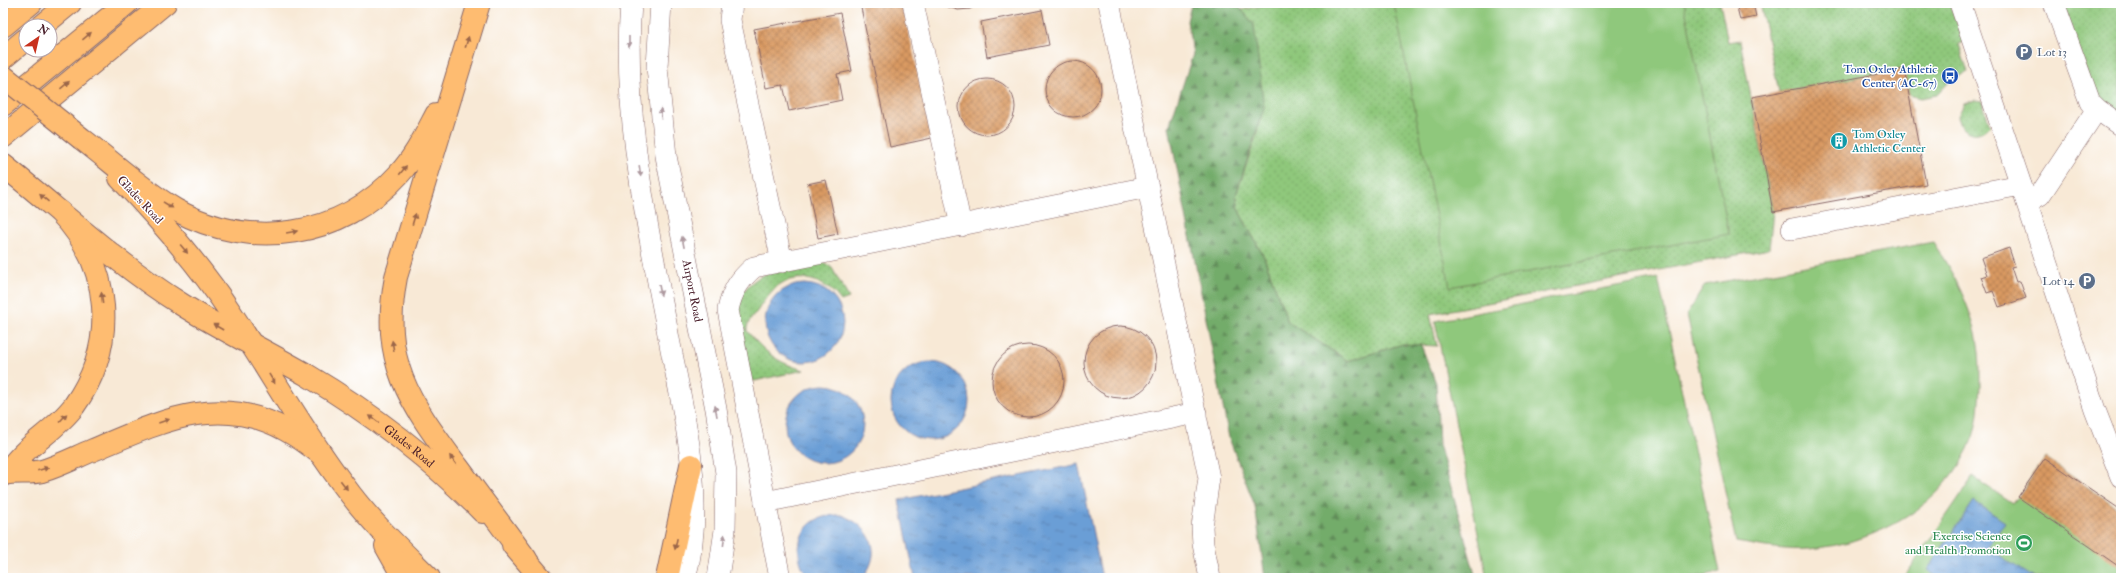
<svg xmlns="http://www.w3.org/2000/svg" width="2124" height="581" font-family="'IM FELL Double Pica',serif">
<defs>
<pattern id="grass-dots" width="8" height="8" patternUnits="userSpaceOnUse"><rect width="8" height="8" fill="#8fc87b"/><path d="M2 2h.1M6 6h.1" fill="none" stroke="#7dab6a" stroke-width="1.8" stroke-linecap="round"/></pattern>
<pattern id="forest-firs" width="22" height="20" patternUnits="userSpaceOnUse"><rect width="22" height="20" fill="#73ac6b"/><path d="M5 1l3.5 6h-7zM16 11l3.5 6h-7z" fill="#608b58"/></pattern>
<pattern id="water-ripples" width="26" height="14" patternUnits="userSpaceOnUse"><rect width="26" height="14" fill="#6a9ed6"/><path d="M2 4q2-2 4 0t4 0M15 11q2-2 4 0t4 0" fill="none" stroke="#5980ae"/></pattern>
<pattern id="building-cross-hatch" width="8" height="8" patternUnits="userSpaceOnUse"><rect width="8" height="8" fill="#d99a62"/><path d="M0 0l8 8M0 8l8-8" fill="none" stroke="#b27d51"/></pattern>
</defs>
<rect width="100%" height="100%" fill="#fff"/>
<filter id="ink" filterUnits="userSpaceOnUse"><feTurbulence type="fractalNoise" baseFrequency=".025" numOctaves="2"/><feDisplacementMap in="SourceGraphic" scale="8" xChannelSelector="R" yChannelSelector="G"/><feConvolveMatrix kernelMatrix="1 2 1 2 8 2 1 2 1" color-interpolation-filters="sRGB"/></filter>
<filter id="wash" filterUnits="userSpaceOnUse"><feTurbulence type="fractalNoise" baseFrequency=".012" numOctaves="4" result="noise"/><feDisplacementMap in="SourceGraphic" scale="16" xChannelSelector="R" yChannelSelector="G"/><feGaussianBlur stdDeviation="0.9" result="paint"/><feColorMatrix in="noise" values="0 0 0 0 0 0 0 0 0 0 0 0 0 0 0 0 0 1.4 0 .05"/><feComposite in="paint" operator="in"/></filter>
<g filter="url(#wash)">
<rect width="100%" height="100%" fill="#f8e9d6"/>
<path fill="url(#grass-dots)" stroke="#6c7453" d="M1273,3H1720L1728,42L1740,40L1773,212L1769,249L1430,314L1437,346L1403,344L1348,361L1288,322L1264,257L1240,213L1236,195L1257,133L1254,25L1241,10Z
M1760,3H1950L1964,42L1959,44L1968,72L1950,81L1937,95L1920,98L1909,95L1904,69L1779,92Z
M2062,3H2121V117L2096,100Z
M1975,100L1982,101L1990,125C1981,135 1972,136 1962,128L1958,116L1964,104Z
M824,262L832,268L849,298L841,301C828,283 805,272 782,283C772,289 764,300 758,310C753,317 746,323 747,331C766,353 776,362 804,370L750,382L737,307C746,269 791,265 824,262Z"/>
<path fill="url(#forest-firs)" stroke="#5e664b" d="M1198,3H1236L1254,25L1264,108L1236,195L1240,213L1264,257L1288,322L1348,361L1403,344L1421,345L1436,383L1439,444L1476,578H1265L1255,506L1229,438L1169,127L1193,54L1187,21L1191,5Z"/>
<path fill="#8fc87b" stroke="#6c7453" d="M1394,3H1684L1729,234L1450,287Z
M1933,242C1950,268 1964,293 1973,323C1980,343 1980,365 1980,386C1979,403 1978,422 1973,437C1948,505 1878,543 1809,549C1785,551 1760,546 1736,542L1687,314L1705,285Z
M1658,278L1720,572L1690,578H1487L1435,321Z
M2045,458L2121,510V578H1908L1905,576L1973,477L2013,504Z"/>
<path fill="url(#water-ripples)" stroke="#5a5e80" d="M765 323a39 39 0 1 1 78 0a39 39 0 1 1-78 0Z
M891 401a39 39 0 1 1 78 0a39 39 0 1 1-78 0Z
M785 424a39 39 0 1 1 78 0a39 39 0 1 1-78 0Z
M1079,464L1102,578H915L899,500Z
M1974,501L2005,522L1988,547L2034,578H1939L1927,570Z
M841,515C870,525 885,552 862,578H810C794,563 795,533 814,521C823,516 831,515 841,515Z"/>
<g id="blocks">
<path fill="url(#building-cross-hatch)" d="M860,3H903L932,138L890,147Z
M943,3H981L970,9L958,10L948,7Z
M1736,3H1753L1756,17L1740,20Z
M1042,10L1049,45L987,57L981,22Z
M840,13L852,71L837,74L842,100L789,111L783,85L766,88L754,29Z
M1045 89a28 28 0 1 1 56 0a28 28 0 1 1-56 0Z
M1904,69L1926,184L1773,212L1752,97Z
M959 107a28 28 0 1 1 56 0a28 28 0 1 1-56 0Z
M826,180L838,234L818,238L807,184Z
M2009,248L2015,266L2011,267L2016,282L2020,281L2026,298L1999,307L1993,291L1987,293L1981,277L1987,275L1981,258Z
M1084 362a36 36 0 1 1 72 0a36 36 0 1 1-72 0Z
M992 381a36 36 0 1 1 72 0a36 36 0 1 1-72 0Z
M2045,458L2121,510V568L2018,497Z"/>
</g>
</g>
<g filter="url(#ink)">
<use href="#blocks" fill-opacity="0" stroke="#876667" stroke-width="1"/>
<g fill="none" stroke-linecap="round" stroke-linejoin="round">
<g stroke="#876667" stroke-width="22">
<g id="minor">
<path d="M631,3C622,116 648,228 669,339C684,416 707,500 685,578"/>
<path id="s1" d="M661,3L657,67L666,156L716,409L726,473L725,530L718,578"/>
<path d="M732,3L730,20L782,262"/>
<path d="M913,3L961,226"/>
<path d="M1109,3L1209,478L1202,527L1203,544L1210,578"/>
<path d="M1960,3L2021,185L2095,410L2121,477"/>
<path d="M2054,3L2090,102L2097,109L2121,126"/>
<path d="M2027,202L2040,195L2097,109"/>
<path d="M1792,229L2021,185"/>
<path d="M765,502L1196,413"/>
<path d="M780,578L728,310C732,291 739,280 754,267L1148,187"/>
</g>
</g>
<g stroke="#876667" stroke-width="24">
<g id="major">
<path id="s2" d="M3,165C62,212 117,264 181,304C222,330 266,351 307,375C371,413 431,459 483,512"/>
<path d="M120,178C160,220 199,264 231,313C271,373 306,437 351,495C374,525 402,551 429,578"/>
<path d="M513,545L541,578"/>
<path d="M386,546L404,578"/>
<path d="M667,578L691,465"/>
</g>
</g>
<g stroke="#876667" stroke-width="24">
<path id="highway" d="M479,3L396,277C380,362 409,401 457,466C480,497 503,528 526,559
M3,26L31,3
M42,26L70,3
M3,58L26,39
M3,105L127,3
M3,137L165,3
M82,139C111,161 144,192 176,210C251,251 341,238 399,174C415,157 425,136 436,115
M3,474C16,471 30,474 42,471C59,466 76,457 93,450C158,423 217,392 286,430C299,437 310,445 321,454
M5,474C13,465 20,455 30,447C45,434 61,423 74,406C118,344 112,266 60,212"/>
</g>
<use href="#minor" stroke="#fff" stroke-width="21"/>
<use href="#major" stroke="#febc71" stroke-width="22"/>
<use href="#highway" stroke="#febc71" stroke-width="22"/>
<g stroke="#876667" stroke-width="24" stroke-linecap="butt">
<path id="major-bridge" d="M3,76L82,139"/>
</g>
<use href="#major-bridge" stroke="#febc71" stroke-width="22"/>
</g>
<defs><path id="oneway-solid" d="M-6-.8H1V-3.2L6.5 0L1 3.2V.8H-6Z"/></defs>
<g fill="#9b664a">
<use href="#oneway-solid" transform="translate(87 36) rotate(-40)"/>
<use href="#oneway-solid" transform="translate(467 42) rotate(-73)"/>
<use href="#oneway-solid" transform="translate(65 85) rotate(-40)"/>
<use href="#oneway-solid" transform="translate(403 170) rotate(-52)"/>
<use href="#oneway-solid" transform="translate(44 198) rotate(-140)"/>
<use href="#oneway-solid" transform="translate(168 205) rotate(32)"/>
<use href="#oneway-solid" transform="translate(414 219) rotate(-73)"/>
<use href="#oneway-solid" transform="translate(292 232) rotate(-10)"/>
<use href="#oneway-solid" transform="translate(184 249) rotate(50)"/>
<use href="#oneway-solid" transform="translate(102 298) rotate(-96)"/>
<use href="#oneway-solid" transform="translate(218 327) rotate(-150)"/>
<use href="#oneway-solid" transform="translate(393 346) rotate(-99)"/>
<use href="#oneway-solid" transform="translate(272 379) rotate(59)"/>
<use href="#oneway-solid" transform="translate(63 418) rotate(-48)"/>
<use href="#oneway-solid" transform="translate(374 419) rotate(-144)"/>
<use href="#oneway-solid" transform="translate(164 421) rotate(-19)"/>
<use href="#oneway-solid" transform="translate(453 460) rotate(-127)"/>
<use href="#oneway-solid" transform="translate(43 469) rotate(-16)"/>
<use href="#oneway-solid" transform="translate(344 485) rotate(53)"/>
<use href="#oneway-solid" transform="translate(676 544) rotate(101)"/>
</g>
<g fill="#ae9aa0">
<use href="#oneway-solid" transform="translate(629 42) rotate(90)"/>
<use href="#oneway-solid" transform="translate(661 114) rotate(-95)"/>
<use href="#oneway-solid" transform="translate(640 171) rotate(82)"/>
<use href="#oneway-solid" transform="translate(683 242) rotate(-101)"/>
<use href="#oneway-solid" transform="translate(660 290) rotate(79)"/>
<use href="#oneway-solid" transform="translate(716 411) rotate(-100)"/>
<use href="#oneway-solid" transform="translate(724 540) rotate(-84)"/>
</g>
</g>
<defs>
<g id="parking-disc" transform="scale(0.9)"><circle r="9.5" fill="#5c6f8a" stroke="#fff"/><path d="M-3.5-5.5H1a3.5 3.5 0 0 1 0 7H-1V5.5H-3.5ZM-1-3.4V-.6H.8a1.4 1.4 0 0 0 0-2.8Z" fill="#fff"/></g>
<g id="bus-disc" transform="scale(0.9)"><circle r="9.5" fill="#1a4fb4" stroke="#fff"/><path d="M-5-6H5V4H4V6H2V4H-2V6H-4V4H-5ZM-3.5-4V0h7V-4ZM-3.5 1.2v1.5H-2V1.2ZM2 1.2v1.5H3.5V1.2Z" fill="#fff"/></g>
<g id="building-disc" transform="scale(0.9)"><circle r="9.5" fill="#0f9aa8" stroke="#fff"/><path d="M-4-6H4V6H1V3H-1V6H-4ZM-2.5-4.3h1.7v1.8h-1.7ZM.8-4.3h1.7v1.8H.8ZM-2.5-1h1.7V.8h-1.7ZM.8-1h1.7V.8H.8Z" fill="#fff"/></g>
<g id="stadium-disc" transform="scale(0.9)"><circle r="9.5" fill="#2e9e5b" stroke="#fff"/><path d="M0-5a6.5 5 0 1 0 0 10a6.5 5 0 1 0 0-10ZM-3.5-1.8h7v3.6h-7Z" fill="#fff"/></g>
</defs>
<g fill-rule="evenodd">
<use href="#parking-disc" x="2024" y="52"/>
<use href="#bus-disc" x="1950" y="76"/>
<use href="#building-disc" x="1839" y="141"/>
<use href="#parking-disc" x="2087" y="281"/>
<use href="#stadium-disc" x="2024" y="543"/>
</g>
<g text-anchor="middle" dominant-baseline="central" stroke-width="3" stroke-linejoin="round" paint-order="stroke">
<g font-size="12" fill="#4e5e75" stroke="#fff" text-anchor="start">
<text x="2037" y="52">Lot 13</text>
<text x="2074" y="281" text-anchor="end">Lot 14</text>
</g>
<g font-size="12" fill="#164399" stroke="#fff" text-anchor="end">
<text x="1937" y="69">Tom Oxley Athletic<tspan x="1937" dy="14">Center (AC-67)</tspan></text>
</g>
<g font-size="12" fill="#0d838f" stroke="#fff" text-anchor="start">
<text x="1852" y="134">Tom Oxley<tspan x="1852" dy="14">Athletic Center</tspan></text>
</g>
<g font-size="12" fill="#4a1f2b" stroke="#fff">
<text transform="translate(140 200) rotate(47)">Glades Road</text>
<text stroke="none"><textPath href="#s1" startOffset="291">Airport Road</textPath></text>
<text stroke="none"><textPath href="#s2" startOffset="495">Glades Road</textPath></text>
</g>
<g font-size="12" fill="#27864d" stroke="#fff" text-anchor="end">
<text x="2011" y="536">Exercise Science<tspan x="2011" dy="14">and Health Promotion</tspan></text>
</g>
</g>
<rect width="2124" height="581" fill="none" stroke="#fff" stroke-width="16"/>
<g transform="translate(38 38) rotate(34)"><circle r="19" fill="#ffffff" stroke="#b7a5aa"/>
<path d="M0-3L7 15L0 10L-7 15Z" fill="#c8321e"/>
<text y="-6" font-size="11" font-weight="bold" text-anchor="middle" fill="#4a1f2b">N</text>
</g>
</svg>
